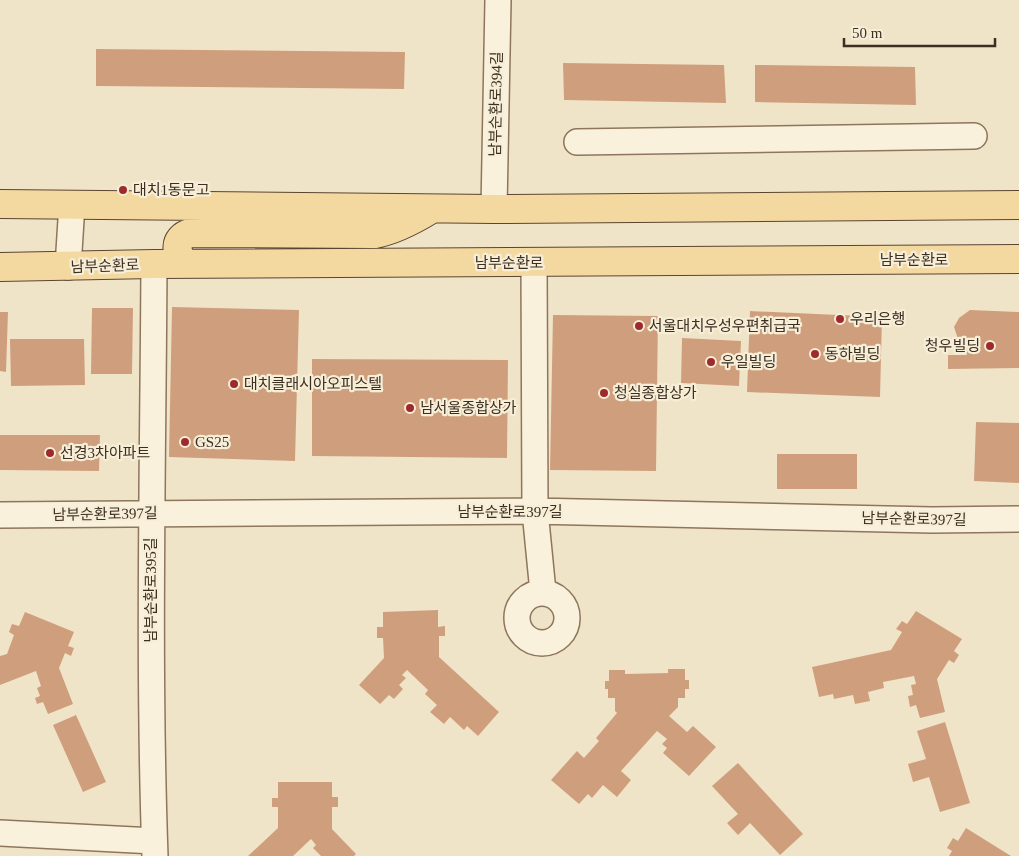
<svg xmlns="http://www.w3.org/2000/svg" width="1019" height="856" font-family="'Times New Roman','Noto Sans KR',serif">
<rect width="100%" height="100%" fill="#f0e4c8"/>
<path fill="#cf9f7d" d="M96,49L405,52L404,89L96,86Z
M563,63L724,65L726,103L564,100Z
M755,65L915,67L916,105L755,102Z
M172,307L299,310L295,461L169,457Z
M92,308H133L132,374H91Z
M970,310L1019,312V368L948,369V355H967L957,336L954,327L959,318Z
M750,311L882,317L880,397L747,392Z
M0,312H8L6,372L0,371Z
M553,315L658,316L656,471L550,470Z
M682,338L741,341L739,386L681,383Z
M10,339H84L85,385L11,386Z
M312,359L508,360L507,458L312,456Z
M976,422L1019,423V483L974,481Z
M0,435H100L99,471L0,470Z
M777,454H857V489H777Z
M438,610V627L445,626V636H439V657L499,712L478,736L467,726L464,730L450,717L444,724L430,712L437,705L425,694L428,690L407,670L402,675L406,678L399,685L403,689L394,699L389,695L380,704L359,685L384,658L383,638H377V627H383V612Z
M916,611L962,639L954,651L959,655L954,663L949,660L937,679L945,712L920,718L916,705L910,707L908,696L913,695L911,685L916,684L914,676L883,682L884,688L868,692L870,701L855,704L853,695L834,699L833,694L819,697L812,667L891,650L902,632L896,629L902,621L907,624Z
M25,612L74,632L68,646L74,648L71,656L65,653L59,668L73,704L48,714L43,702L37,704L35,698L40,696L37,688L41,686L36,671L0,685V656L7,654L14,635L9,632L12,624L19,626Z
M668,669H685V680H689V689H685V698H678V707L669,716L687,732L693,726L716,747L689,776L663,753L667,748L662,744L667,739L657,731L621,771L631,780L617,797L603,785L592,798L588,794L579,804L551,780L577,751L584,758L599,741L596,738L617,713L615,711V698H608V689H605V681H609V670H625V674L668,673Z
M76,715L106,782L83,792L53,725Z
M945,722L970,803L940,812L929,777L913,782L908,764L926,759L917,731Z
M738,763L803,834L780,855L750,823L738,835L727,823L738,814L712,786Z
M278,782H332V797H338V807H332V829L356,854L354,856H321L313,848L316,845L311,839L293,856H248L278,828V807H272V798H278Z
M966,828L1011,856H949L952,851L947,848L953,838L958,841Z"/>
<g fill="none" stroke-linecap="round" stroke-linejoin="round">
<g stroke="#8d765c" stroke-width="28">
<path id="minor" d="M577,142L974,136
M494,209L498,0
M534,262L535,511L543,592
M154,264C153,462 148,659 155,856
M68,267L72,204
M0,515L535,511L932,520L1019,519
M517 618a25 25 0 1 1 50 0a25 25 0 1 1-50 0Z
M0,833L154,841"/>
</g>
<g stroke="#5b4430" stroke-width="30">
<path id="major" d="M0,204L494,209L1019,205
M186,264C175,254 173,238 190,233L375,234C395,230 412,221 430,210
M0,267L154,264L1019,259"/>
</g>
<use href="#minor" stroke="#faf1dc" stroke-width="25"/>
<use href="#major" stroke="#f3d9a0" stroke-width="28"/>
</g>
<g fill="#9e2a2b" stroke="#f7eed8" stroke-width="2">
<circle cx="123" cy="190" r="5"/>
<circle cx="840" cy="319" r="5"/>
<circle cx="639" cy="326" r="5"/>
<circle cx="990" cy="346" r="5"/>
<circle cx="815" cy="354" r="5"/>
<circle cx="711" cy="362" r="5"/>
<circle cx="234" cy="384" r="5"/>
<circle cx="604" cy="393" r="5"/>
<circle cx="410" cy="408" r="5"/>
<circle cx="185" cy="442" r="5"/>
<circle cx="50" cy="453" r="5"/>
</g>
<g text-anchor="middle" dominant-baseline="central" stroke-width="4.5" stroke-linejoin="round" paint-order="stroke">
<g font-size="15" fill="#3d2e20" stroke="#f7eed8">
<text transform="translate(496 104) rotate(-89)">남부순환로394길</text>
<text x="914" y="260">남부순환로</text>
<text x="509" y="263">남부순환로</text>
<text transform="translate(105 266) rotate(-2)">남부순환로</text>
<text x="510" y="512">남부순환로397길</text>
<text transform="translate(105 514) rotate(-1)">남부순환로397길</text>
<text transform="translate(914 519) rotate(1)">남부순환로397길</text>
<text transform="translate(151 590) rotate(-90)">남부순환로395길</text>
</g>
<g font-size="15" fill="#3d2e20" stroke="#f7eed8" text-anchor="start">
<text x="133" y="190">대치1동문고</text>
<text x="850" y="319">우리은행</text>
<text x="649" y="326">서울대치우성우편취급국</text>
<text x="980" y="346" text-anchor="end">청우빌딩</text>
<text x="825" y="354">동하빌딩</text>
<text x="721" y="362">우일빌딩</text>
<text x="244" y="384">대치클래시아오피스텔</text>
<text x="614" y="393">청실종합상가</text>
<text x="420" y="408">남서울종합상가</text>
<text x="195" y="442">GS25</text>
<text x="60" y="453">선경3차아파트</text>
</g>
</g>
<path d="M844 38v8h151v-8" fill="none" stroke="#3d2e20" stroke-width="2.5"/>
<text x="852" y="38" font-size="15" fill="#3d2e20" stroke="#f7eed8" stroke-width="4" paint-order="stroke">50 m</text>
</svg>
